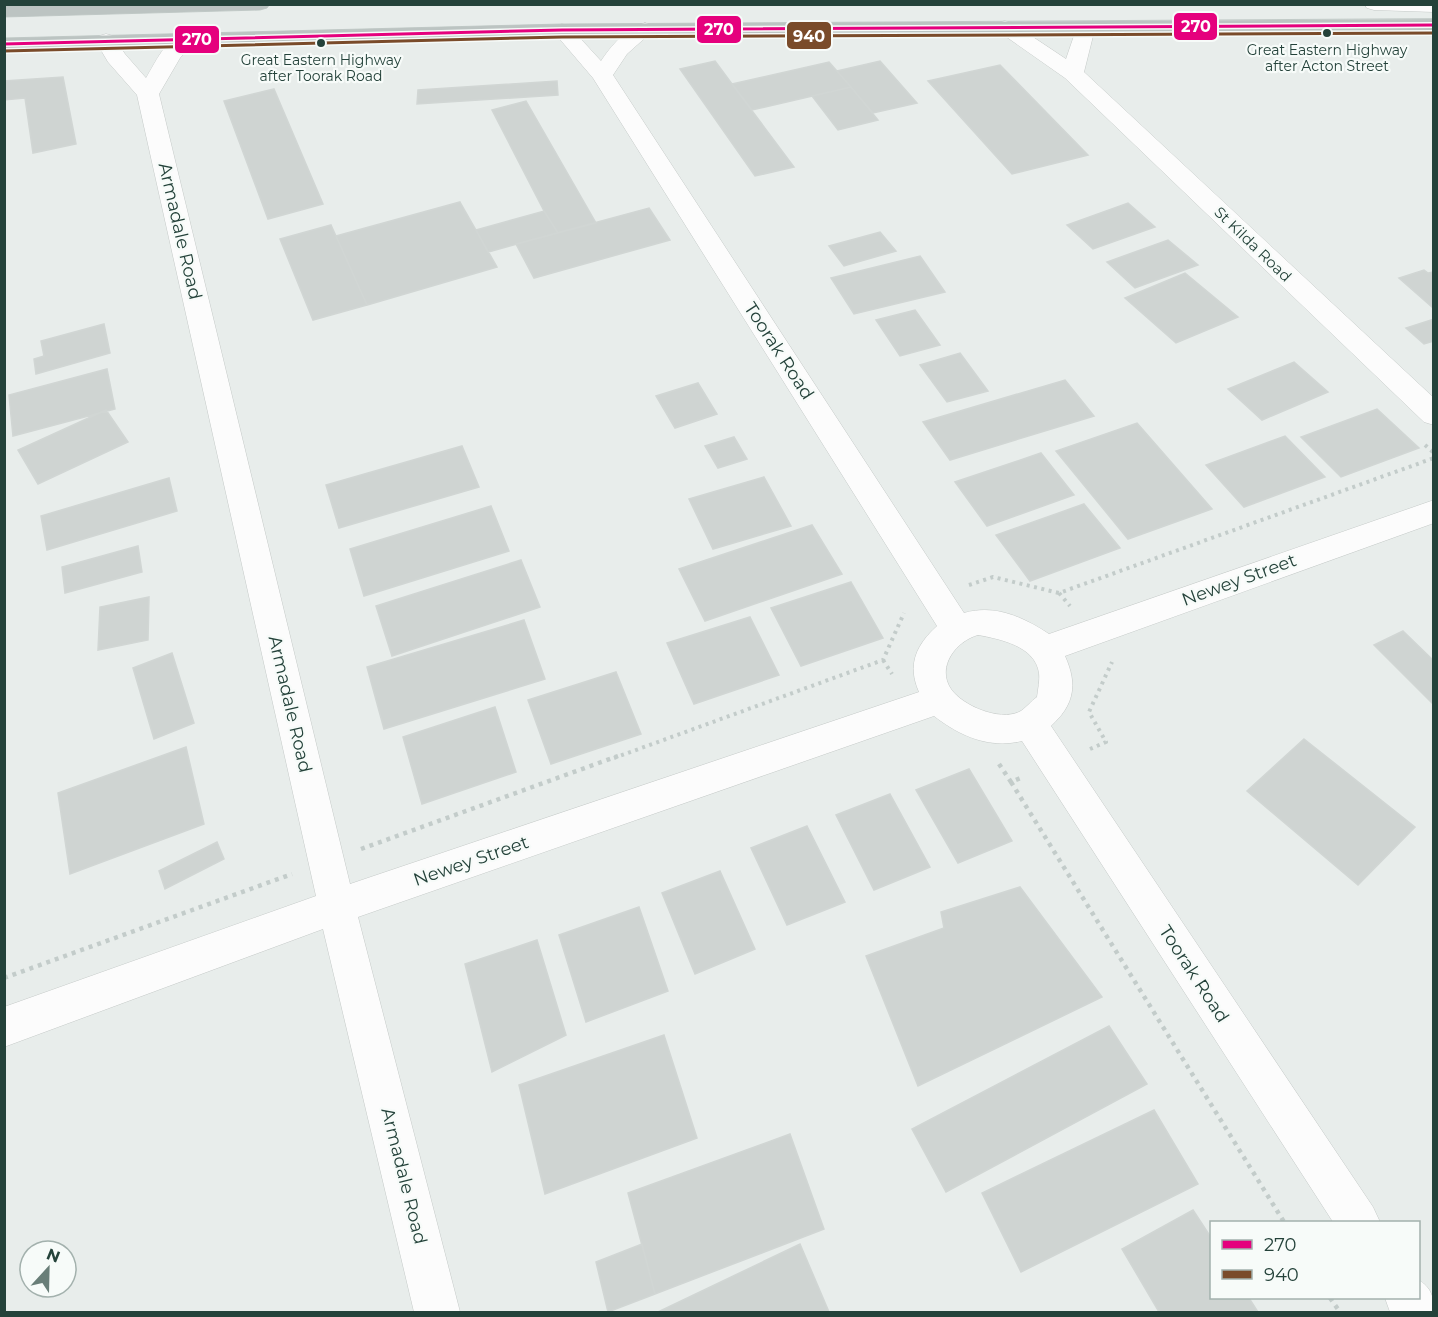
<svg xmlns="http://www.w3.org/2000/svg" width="1438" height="1317" font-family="Montserrat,sans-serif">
<rect width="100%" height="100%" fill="#e8edeb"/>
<path fill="#cfd4d2" stroke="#d1d6d4" stroke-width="1.5" d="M715,61L732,84L794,167L755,176L680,69Z
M880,61L917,103L873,113L837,71Z
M829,62L851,87L752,110L732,84Z
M1000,65L1088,155L1012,174L928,81Z
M63,77L76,144L33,153L25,98L4,100V81Z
M557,81L558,95L417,104L418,90Z
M851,87L878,120L838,130L812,96Z
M274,89L323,204L268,219L224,101Z
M526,101L596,223L558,233L544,211L492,110Z
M460,202L497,267L367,305L336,236Z
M1128,203L1155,227L1093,249L1067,225Z
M649,208L670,240L534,278L516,244Z
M544,211L558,233L488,252L476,230Z
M331,225L367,305L313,320L280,239Z
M880,232L896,251L844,266L829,246Z
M1168,240L1198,265L1135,288L1107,262Z
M920,256L945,292L854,314L831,278Z
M1424,270L1428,273L1434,272L1433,308L1399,278Z
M1185,273L1238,317L1176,343L1125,298Z
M915,310L940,345L900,356L876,320Z
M1434,319V341L1424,344L1406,328Z
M104,324L110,353L36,374L34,359L44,356L41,341Z
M960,353L988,391L947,402L920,365Z
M1294,362L1328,392L1262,420L1228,389Z
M107,369L115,409L13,436L9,395Z
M1065,380L1094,416L950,460L923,422Z
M698,383L717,414L675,428L656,396Z
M1377,409L1419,448L1341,477L1301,437Z
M106,410L128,442L38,484L18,450Z
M1137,423L1212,509L1128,539L1056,451Z
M1285,436L1325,477L1244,507L1206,465Z
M734,437L747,459L718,468L705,446Z
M462,446L479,487L339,528L326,485Z
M1041,453L1074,495L987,526L955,482Z
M764,477L791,526L713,549L689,499Z
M169,478L177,511L47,550L41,516Z
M1084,504L1120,548L1030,581L996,535Z
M491,506L509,551L364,596L350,549Z
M812,525L842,574L705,621L679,569Z
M138,546L142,572L65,593L62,567Z
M521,560L540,607L392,656L376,606Z
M851,582L883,638L801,666L771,608Z
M149,597L148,640L98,650L100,607Z
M750,617L779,675L694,704L667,643Z
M524,620L545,679L384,729L367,667Z
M1403,631L1434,661V705L1374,645Z
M172,653L194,723L154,739L133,668Z
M616,672L641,734L551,764L528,700Z
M495,707L516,772L422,804L403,737Z
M1304,739L1415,827L1358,885L1247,791Z
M186,747L204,824L70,874L58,793Z
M969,769L1012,841L958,863L916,790Z
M890,794L930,867L874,890L836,815Z
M807,826L845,902L787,925L751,848Z
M217,842L224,859L165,889L159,871Z
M720,871L755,949L695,974L662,893Z
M1020,887L1102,997L918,1086L866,956L944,928L941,912Z
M639,907L668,991L586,1022L559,935Z
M537,940L566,1035L492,1072L465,964Z
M1109,1026L1147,1084L946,1192L912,1129Z
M664,1035L697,1138L545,1194L519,1085Z
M1154,1110L1198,1184L1021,1272L982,1193Z
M790,1134L824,1229L655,1294L628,1193Z
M1193,1210L1212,1239V1298H1249L1258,1312H1159L1122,1249Z
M642,1244L655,1294L608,1312L596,1262Z
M800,1244L829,1312H658Z"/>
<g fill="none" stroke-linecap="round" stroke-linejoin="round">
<g stroke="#c5cac8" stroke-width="1">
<path id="street" d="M1364,4H1434V12L1374,10L1367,8Z
M1005,21L1012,23L1066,59L1078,24L1085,22L1092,24L1095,28L1084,72L1434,398V425L1424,422L1065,78L998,31L995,27L998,23Z
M645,23L652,25L655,29L627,54L613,75L964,613C995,604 1023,617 1049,634L1434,500V523L1065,656C1078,685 1074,705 1051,726L1373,1207L1380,1222H1333L1022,741C989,749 960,736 934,716L358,917L460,1312H414L323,929L4,1047V1007L316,896L137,95L108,62L95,40L99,36L106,34L113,36L125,54L146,78C156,62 170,28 193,34L197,38L180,58L159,94L350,884L919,692C907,665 916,645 937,626L593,78L552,30L555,26L562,24L569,26L601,61C611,46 627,27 645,23ZM978,635C1000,639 1035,646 1039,673C1040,680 1038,689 1037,697C1031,701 1025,709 1019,712C999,721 963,706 951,689C936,667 956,641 978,635Z
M1418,1280C1432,1287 1434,1299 1434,1312H1390L1385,1298H1418Z"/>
</g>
<g stroke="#c3ccc9" stroke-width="1">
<path id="highway" d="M270,4L267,8L260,10L4,17V5Z
M1434,19V31L562,36L4,50V38L562,24Z"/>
</g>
<path stroke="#c3ccca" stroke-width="4" stroke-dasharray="3 4.5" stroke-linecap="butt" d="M1425,445L1434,453
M969,585L993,577L1059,593L1434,458
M1059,593L1070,606
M883,660L892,674
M1090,749L1106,742L1089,712L1112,662
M614,758L883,660L904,613"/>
<path stroke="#c3ccca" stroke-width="4.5" stroke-dasharray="4 5" stroke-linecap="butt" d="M999,764L1011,782L1023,777
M1011,782L1284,1222
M361,849L618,756
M4,978L292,874
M1330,1298L1340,1312"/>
<use href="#street" fill="#fcfcfc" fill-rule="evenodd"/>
<use href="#highway" fill="#bcc4c2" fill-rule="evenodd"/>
<g stroke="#f7fbf9" stroke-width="6">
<path id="bus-1" d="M4,44L562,30L1434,25"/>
</g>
<g stroke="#f7fbf9" stroke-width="6">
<path id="bus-2" d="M4,51L562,37L1434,33"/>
</g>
<use href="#bus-1" stroke="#e5007d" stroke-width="3"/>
<use href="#bus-2" stroke="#7a4b2a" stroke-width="3"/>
</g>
<g fill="#24423a" stroke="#f7fbf9" stroke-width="2">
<circle cx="1327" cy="33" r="5"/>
<circle cx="321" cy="43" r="5"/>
</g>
<g text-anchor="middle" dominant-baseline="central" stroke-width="4.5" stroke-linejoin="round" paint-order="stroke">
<g font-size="14" fill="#24423a" stroke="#f7fbf9">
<text x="1327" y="50">Great Eastern Highway<tspan x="1327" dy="16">after Acton Street</tspan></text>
<text x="321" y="60">Great Eastern Highway<tspan x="321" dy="16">after Toorak Road</tspan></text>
</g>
<g font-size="15" fill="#24423a" stroke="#f7fbf9">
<text transform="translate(1253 244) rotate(44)">St Kilda Road</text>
</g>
<g font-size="18" fill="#24423a" stroke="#f7fbf9">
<text transform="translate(180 231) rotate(77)">Armadale Road</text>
<text transform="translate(779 351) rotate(57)">Toorak Road</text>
<text transform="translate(1239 580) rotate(-20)">Newey Street</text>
<text transform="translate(290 704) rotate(77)">Armadale Road</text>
<text transform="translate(471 861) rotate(-19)">Newey Street</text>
<text transform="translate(1194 974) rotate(57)">Toorak Road</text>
<text transform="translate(404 1176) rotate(76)">Armadale Road</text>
</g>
</g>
<g stroke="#f7fbf9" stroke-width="2">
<rect x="1173" y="12" width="45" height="29" rx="6" fill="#e5007d"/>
<rect x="696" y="15" width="46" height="29" rx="6" fill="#e5007d"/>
<rect x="786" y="21" width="46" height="29" rx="6" fill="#7a4b2a"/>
<rect x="174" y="25" width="46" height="29" rx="6" fill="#e5007d"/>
</g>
<g font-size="16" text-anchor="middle" font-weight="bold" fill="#fff">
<text x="1196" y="32">270</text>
<text x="719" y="35">270</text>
<text x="809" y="42">940</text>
<text x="197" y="45">270</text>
</g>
<rect width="1438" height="1317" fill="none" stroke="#24423a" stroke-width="12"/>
<rect x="1210" y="1221" width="210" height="78" fill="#f7fbf9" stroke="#a3b1ad" stroke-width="1.5"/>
<rect x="1222" y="1240" width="30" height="9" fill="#e5007d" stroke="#a3b1ad" stroke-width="1.5"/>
<text x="1264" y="1251" font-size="18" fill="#24423a">270</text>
<rect x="1222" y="1270" width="30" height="9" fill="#7a4b2a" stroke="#a3b1ad" stroke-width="1.5"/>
<text x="1264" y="1281" font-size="18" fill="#24423a">940</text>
<g transform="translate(48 1269) rotate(22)"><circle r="28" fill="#f7fbf9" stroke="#a3b1ad" stroke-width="1.5"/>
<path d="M0-4.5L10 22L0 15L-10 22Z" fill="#697e78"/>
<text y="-9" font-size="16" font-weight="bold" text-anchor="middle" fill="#24423a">N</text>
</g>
</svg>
